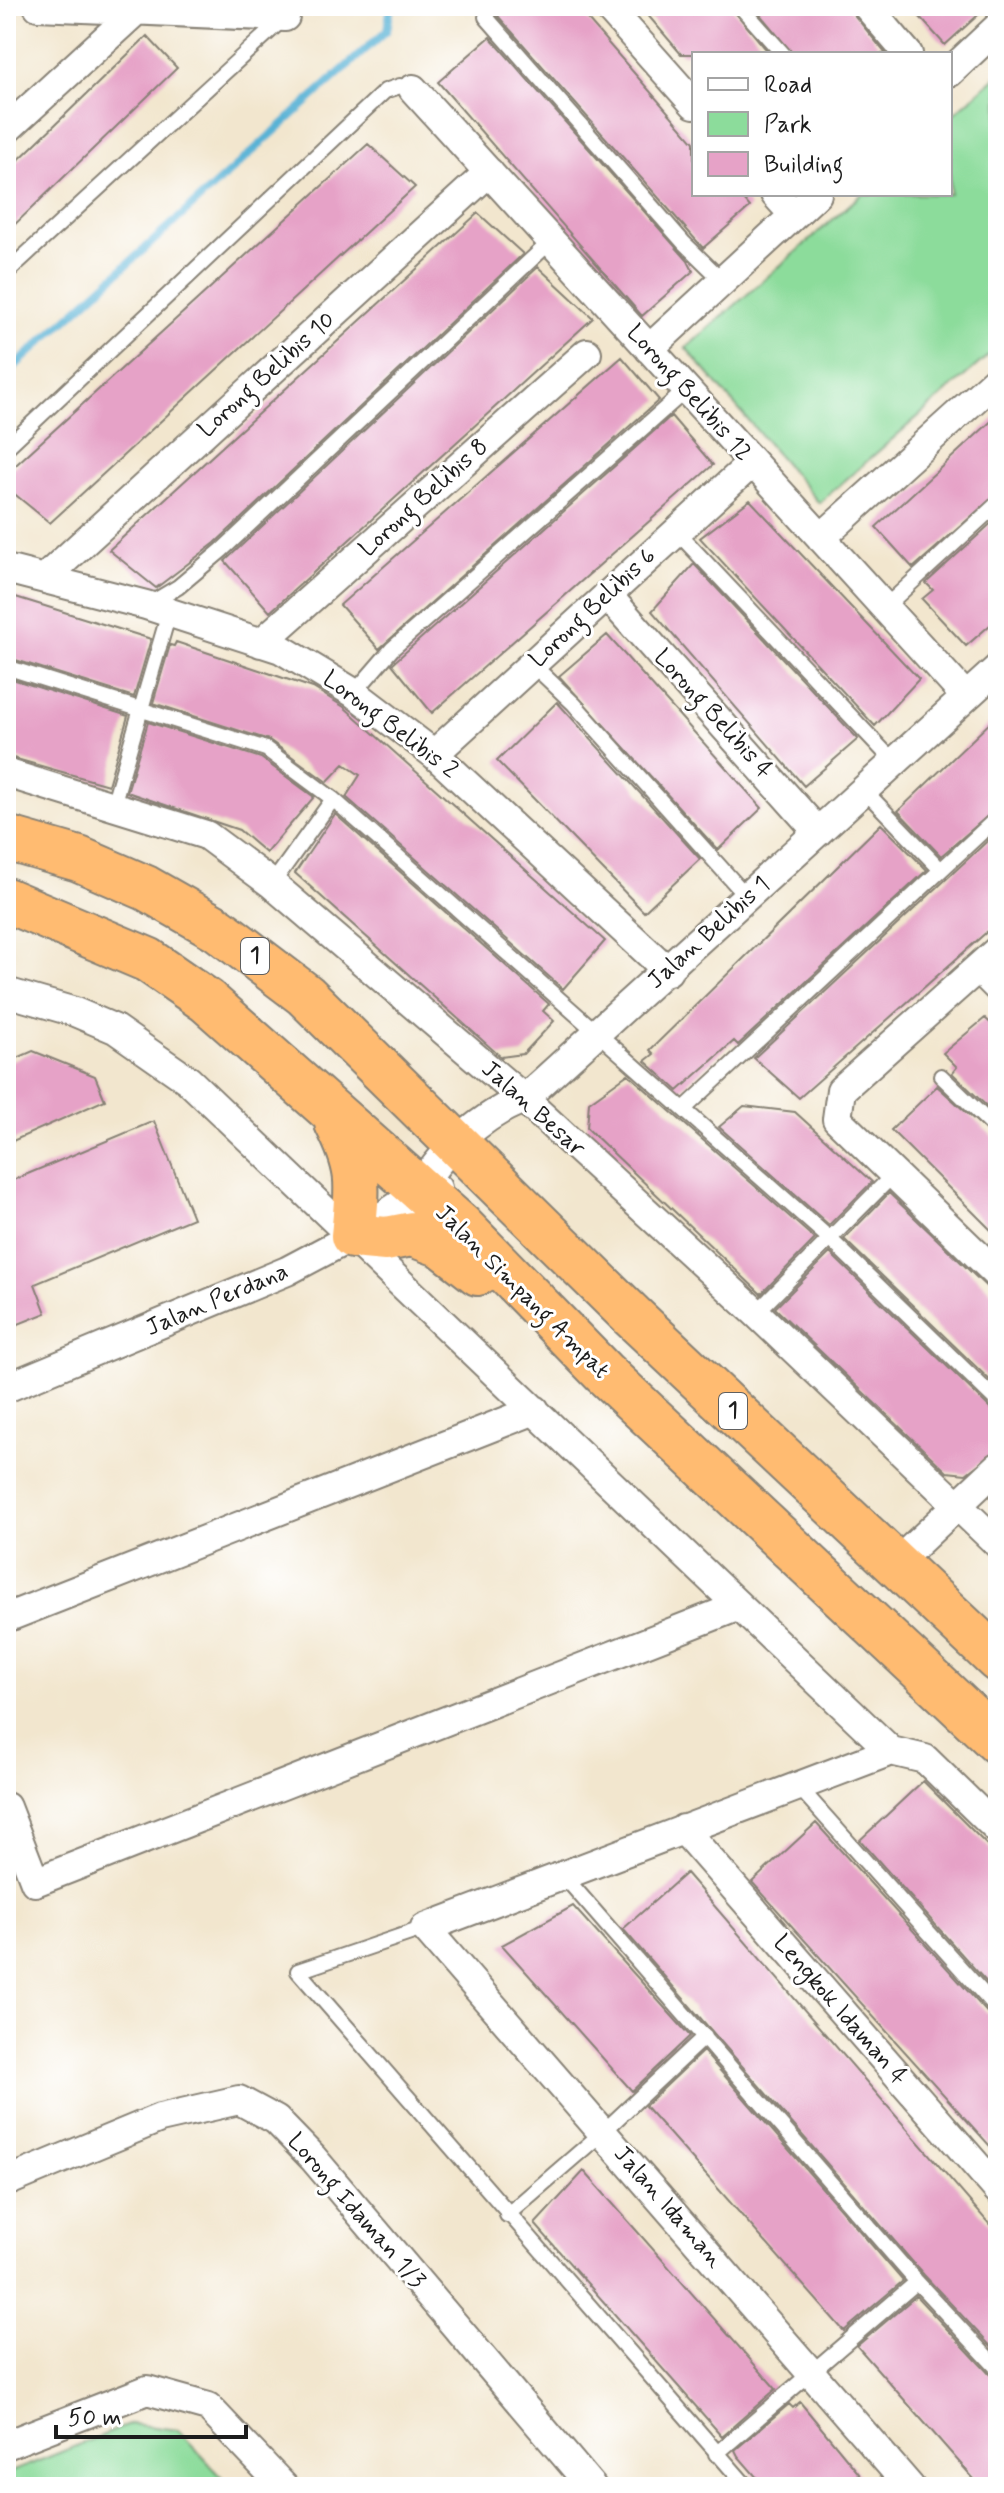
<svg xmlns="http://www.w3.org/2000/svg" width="1004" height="2493" font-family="Mynerve,sans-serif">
<rect width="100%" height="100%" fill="#fff"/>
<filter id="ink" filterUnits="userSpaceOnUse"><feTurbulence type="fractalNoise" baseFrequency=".0125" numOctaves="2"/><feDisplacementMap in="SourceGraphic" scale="16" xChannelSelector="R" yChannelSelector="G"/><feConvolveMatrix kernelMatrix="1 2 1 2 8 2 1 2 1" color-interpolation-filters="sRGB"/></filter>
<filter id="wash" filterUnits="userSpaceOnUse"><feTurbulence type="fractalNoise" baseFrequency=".006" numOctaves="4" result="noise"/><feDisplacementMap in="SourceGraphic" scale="32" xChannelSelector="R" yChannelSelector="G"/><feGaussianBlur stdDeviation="1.8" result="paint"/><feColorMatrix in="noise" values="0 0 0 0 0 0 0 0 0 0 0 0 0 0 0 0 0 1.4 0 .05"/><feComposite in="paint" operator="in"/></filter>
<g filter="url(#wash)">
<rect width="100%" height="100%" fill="#f2e6ce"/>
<path fill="#8cdc9b" stroke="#547c5c" stroke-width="2" d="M998,75V347L819,503L686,348L862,194H950V117Z
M131,2424L178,2430L231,2487H6V2474Z"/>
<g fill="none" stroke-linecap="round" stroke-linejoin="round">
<path stroke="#58b2d5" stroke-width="8" d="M6,374L387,30L391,6"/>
</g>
<g id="blocks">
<path fill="#e6a2c7" d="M509,6H576L694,142V194H739L750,207L703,248L498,16Z
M640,6H730L770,54H681Z
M753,6H847L886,54H793Z
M910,6H988L945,45Z
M147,36L177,68L6,233V172Z
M490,37L688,261L693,271L642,316L438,82Z
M368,144L415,187L50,523L6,487V474Z
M478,213L523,254L215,543L156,588L109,550Z
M538,267L593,318L270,612L225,561Z
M622,357L659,400L379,649L340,605Z
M998,415V493L913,568L876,527Z
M671,416L713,465L432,713L392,664Z
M750,500L919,679L875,726L700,538Z
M998,517V618L966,646L922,599L933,590L926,583Z
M694,564L858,739L804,786L652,611Z
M6,594L151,639L134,697L6,657Z
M607,635L762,808L718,850L559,676Z
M176,642L313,688L344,707L605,941L563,989L346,797L360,775L344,764L327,782L269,740L153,703L170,645L174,646Z
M6,677L128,716L108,785L6,756Z
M557,702L700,859L644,912L497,761Z
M998,715V807L941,856L898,811Z
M148,722L261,758L314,797L266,853L239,830L127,792Z
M335,814L549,1004L543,1011L554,1021L523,1054L501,1057L295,873Z
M881,824L927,870L738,1045L734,1041L678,1091L645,1061L654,1054L650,1050Z
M998,831V922L799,1098L754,1058Z
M985,1018L998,1030V1117L952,1073L957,1067L943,1053Z
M33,1051L95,1076L105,1100L6,1144V1063Z
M628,1074L815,1239L761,1294L587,1128L589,1102Z
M937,1086L998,1141V1237L891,1130Z
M744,1106L795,1112L872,1182L829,1225L719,1127Z
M154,1121L193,1218L35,1284L46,1313L6,1329V1183Z
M889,1193L998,1298V1388L844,1239Z
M830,1253L991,1409L998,1412V1449L966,1474L947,1472L775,1308Z
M923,1781L998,1856V1995L860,1840Z
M816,1823L991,2017L998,2020V2155L752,1882Z
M686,1873L998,2234V2354L924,2275L623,1929Z
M573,1906L690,2036L632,2091L502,1945Z
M703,2051L903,2281L844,2331L645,2106Z
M584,2171L776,2389L722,2436L535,2224Z
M916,2296L991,2376L998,2379V2487H981L857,2346Z
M800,2402L870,2487H765L738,2456L735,2450L789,2404L793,2408Z"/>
</g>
</g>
<g filter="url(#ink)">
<use href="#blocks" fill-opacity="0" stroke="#878175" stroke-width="2"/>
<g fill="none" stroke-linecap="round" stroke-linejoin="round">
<g stroke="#878175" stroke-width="18">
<path id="lane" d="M740,6L783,54
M486,17L684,243L723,281
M6,273L297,6
M6,448L385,91L400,86L413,89
M677,532L893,761
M148,605L178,587L222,550L551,241
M884,608L998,503
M532,664L574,704L748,898
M6,667L266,749L333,799L830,1239L998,1402
M354,693L392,649L686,390
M864,790L941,870
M113,805L169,613
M272,884L333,799
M941,1076L998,1131
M684,1109L998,817
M756,1313L894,1174
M798,1786L998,2010
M563,1875L917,2282L998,2369
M425,1928L298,1971L747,2487
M507,2215L603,2132L705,2036
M716,2454L917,2282"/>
</g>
<g stroke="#878175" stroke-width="32">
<path id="street" d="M38,6L285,17
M607,6L694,104
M867,6L908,54
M950,72L998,27
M413,89L966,697
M6,130L137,10
M775,194L794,215
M649,349L817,194
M821,538L998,378
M6,569L146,605L281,649L354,693L434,754L668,971
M45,578L489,172
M607,595L818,832
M261,643L587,353
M434,754L752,463
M6,773L206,835L272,884L524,1099L756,1313L998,1544
M998,950L841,1090L837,1119L998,1275
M978,968L998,988
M6,992L75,1012L115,1029L188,1080L891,1751
M419,1192C437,1154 485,1113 524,1099L998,668
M6,1388L287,1271L353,1236L419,1192L437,1188
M895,1564L998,1467
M6,1618L535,1410
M891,1751L425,1928L910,2487
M891,1751L925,1759L998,1830
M6,1807L35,1882L739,1606
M683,1829L998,2190
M6,2182L160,2118L239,2100L276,2120L313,2158L592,2487
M6,2445L147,2390L208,2407L284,2487"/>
</g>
<g stroke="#878175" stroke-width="48">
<path id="highway" d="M6,838L79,859L146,888L218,929L305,995L632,1316L998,1660
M6,900L148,960L207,1001L461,1226L604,1373L998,1742
M337,1123C361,1170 358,1185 353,1236L386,1239L412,1234L442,1245L478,1273"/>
</g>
<use href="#lane" stroke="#fff" stroke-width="14"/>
<use href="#street" stroke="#fff" stroke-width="28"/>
<use href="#highway" stroke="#ffbb71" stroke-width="44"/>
</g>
</g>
<g text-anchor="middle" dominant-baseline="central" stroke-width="6" stroke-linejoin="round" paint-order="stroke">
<g fill="#fff" stroke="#606060" stroke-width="2">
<rect x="241" y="938" width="28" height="36" rx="6"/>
<rect x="719" y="1393" width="28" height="36" rx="6"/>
</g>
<g font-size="22" font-weight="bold" fill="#1c1c1c">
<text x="255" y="956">1</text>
<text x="733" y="1411">1</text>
</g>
<g font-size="24" fill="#1c1c1c" stroke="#fff">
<text transform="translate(267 375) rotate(-42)">Lorong Belibis 10</text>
<text transform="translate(689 393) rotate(48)">Lorong Belibis 12</text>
<text transform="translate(424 498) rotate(-42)">Lorong Belibis 8</text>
<text transform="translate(593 608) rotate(-43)">Lorong Belibis 6</text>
<text transform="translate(713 714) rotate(48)">Lorong Belibis 4</text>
<text transform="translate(390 725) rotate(37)">Lorong Belibis 2</text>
<text transform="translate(709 933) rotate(-42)">Jalan Belibis 1</text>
<text transform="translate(533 1109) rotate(42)">Jalan Besar</text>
<text transform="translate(522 1292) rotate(45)">Jalan Simpang Ampat</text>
<text transform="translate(217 1300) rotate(-23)">Jalan Perdana</text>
<text transform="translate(840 2010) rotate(49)">Lengkok Idaman 4</text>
<text transform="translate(668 2207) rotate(49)">Jalan Idaman</text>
<text transform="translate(356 2211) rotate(49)">Lorong Idaman 1/3</text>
</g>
</g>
<rect width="1004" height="2493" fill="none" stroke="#fff" stroke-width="32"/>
<rect x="692" y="52" width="260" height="144" fill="#ffffff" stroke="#a4a4a4" stroke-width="2"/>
<rect x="708" y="78" width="40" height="12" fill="#ffffff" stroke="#a4a4a4" stroke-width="2"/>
<text x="764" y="92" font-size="24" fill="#1c1c1c">Road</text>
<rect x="708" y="112" width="40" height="24" fill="#8cdc9b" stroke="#a4a4a4" stroke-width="2"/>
<text x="764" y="132" font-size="24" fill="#1c1c1c">Park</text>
<rect x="708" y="152" width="40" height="24" fill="#e6a2c7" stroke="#a4a4a4" stroke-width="2"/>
<text x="764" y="172" font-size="24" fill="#1c1c1c">Building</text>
<path d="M56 2425v12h190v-12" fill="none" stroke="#1c1c1c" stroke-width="4"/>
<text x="68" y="2425" font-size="24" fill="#1c1c1c" stroke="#ffffff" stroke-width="6" paint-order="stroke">50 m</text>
</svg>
